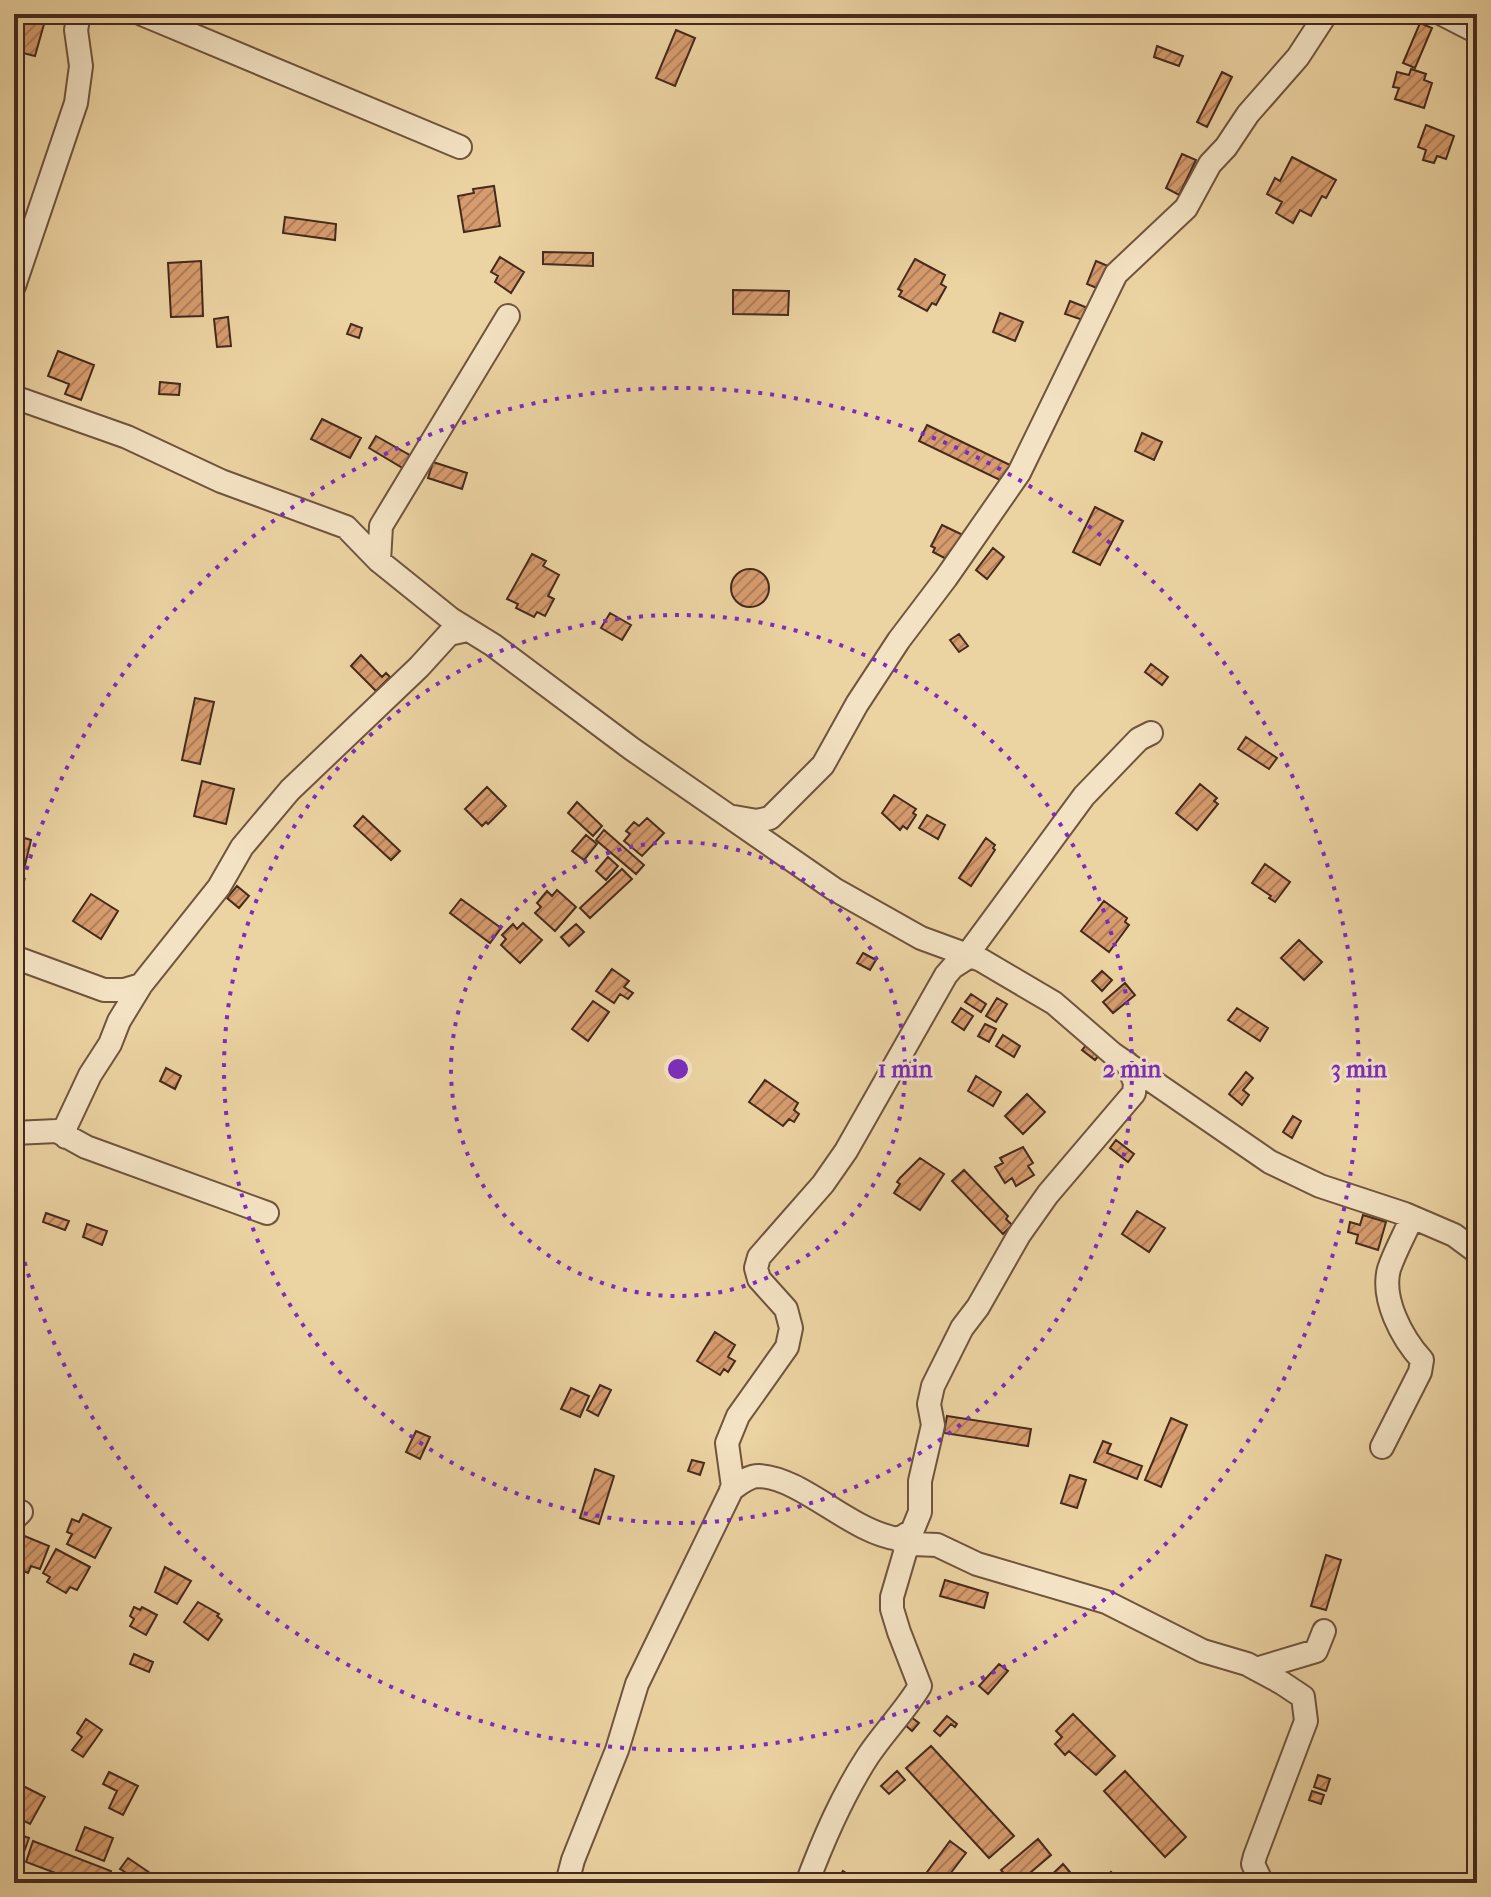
<svg xmlns="http://www.w3.org/2000/svg" width="1491" height="1897" font-family="'IM FELL French Canon',serif">
<defs>
<pattern id="building-hatch" width="6" height="6" patternUnits="userSpaceOnUse" patternTransform="scale(2)"><rect width="6" height="6" fill="#d79c6e"/><path d="M-1 1l2-2M0 6l6-6M5 7l2-2" fill="none" stroke="#b07f5a"/></pattern>
</defs>
<rect width="100%" height="100%" fill="#ecd3a2"/>
<filter id="stains"><feTurbulence type="fractalNoise" baseFrequency=".0025" numOctaves="4"/><feColorMatrix values="0 0 0 0 .2 0 0 0 0 .09 0 0 0 0 .02 0 0 0 .5 -.17"/></filter>
<radialGradient id="worn" r=".72"><stop offset=".6" stop-color="#630" stop-opacity="0"/><stop offset="1" stop-color="#630" stop-opacity=".3"/></radialGradient>
<path fill="url(#building-hatch)" stroke="#452a1d" stroke-width="2" d="M14,14H42L39,22L44,24L35,56L23,53L20,62L14,60Z
M1420,23L1432,28L1415,68L1403,63Z
M676,30L695,38L675,86L656,78Z
M1157,46L1183,56L1179,66L1154,57Z
M1411,69L1426,74L1424,80L1432,83L1424,108L1395,99L1399,88L1393,87L1397,72L1409,75Z
M1222,72L1232,77L1207,127L1197,122Z
M1426,125L1454,136L1446,159L1437,156L1434,163L1423,160L1426,150L1418,147Z
M1182,154L1196,160L1179,195L1166,188Z
M1292,157L1336,180L1326,198L1322,196L1311,216L1300,210L1293,223L1276,213L1282,202L1267,194L1275,178L1280,181Z
M494,186L500,226L464,232L458,196L474,193L473,189Z
M285,217L336,224L335,240L283,233Z
M543,252L593,253V266L543,264Z
M500,257L524,272L511,293L495,282L498,276L491,272Z
M915,259L945,275L941,284L946,287L936,305L932,303L927,311L899,296L902,291L898,289Z
M201,261L203,316L171,317L168,263Z
M1096,261L1108,266L1099,289L1087,284Z
M733,290L789,291L788,315L733,314Z
M1070,301L1088,308L1083,320L1065,314Z
M1000,313L1023,322L1015,341L993,332Z
M228,317L231,346L217,347L214,319Z
M351,324L362,328L359,338L347,334Z
M58,351L94,365L81,400L65,394L69,384L48,376Z
M160,382L180,384L179,395L159,394Z
M322,419L361,438L350,458L311,439Z
M927,425L1010,465L1002,481L919,441Z
M1142,433L1162,442L1154,460L1135,451Z
M376,436L413,457L406,470L369,448Z
M433,462L467,473L462,489L428,478Z
M1095,507L1123,521L1100,565L1073,552Z
M942,525L965,536L952,562L933,552L935,548L931,546Z
M993,548L1004,557L987,579L976,570Z
M532,554L546,561L543,566L559,575L548,596L554,599L545,616L537,612L534,617L516,608L518,604L507,599Z
M731 588a19 19 0 1 1 38 0a19 19 0 1 1-38 0Z
M610,613L631,625L622,640L601,628Z
M959,634L968,646L959,652L950,640Z
M361,655L382,677L386,673L390,677L376,691L351,666Z
M1151,664L1168,677L1162,685L1145,672Z
M195,698L214,702L200,764L182,760Z
M1246,737L1277,758L1269,769L1238,749Z
M202,781L234,789L226,824L194,816Z
M1200,784L1217,798L1214,801L1218,804L1197,830L1176,813Z
M487,787L506,806L488,824L486,822L482,826L465,809Z
M894,795L916,809L913,813L916,815L907,829L903,826L900,830L882,813Z
M577,802L602,826L593,836L568,813Z
M927,815L945,825L938,839L919,828Z
M363,816L400,851L391,860L354,826Z
M647,818L664,833L642,856L624,841L630,834L626,831L634,822L639,826Z
M604,830L644,865L636,874L596,840Z
M586,835L597,844L584,860L572,851Z
M18,836L31,840L25,865L14,862Z
M986,838L995,845L993,848L995,850L971,886L959,878Z
M608,857L618,866L606,880L596,871Z
M1265,864L1290,882L1275,902L1269,898L1271,896L1252,883Z
M622,869L632,879L590,918L580,908Z
M237,886L249,896L239,908L227,898Z
M557,890L576,907L555,931L535,913L541,907L537,903L547,891L552,896Z
M91,894L118,911L101,939L73,921Z
M461,899L501,928L490,943L450,913Z
M1104,901L1127,918L1125,922L1129,925L1109,952L1081,931Z
M523,923L542,940L520,963L501,945L506,939L502,935L513,924L517,929Z
M576,924L584,932L569,946L561,937Z
M1299,940L1322,962L1304,980L1281,958Z
M863,953L876,960L870,970L857,963Z
M612,969L629,981L624,987L633,993L628,999L620,994L614,1003L596,991Z
M1102,971L1112,980L1102,991L1092,981Z
M1125,983L1135,995L1113,1013L1103,1002Z
M971,994L986,1004L981,1012L965,1002Z
M997,998L1007,1004L996,1022L986,1016Z
M593,1001L609,1012L588,1041L572,1029Z
M961,1008L973,1016L964,1030L952,1022Z
M1237,1008L1268,1028L1260,1041L1228,1020Z
M985,1024L996,1029L989,1042L978,1036Z
M1003,1035L1020,1046L1014,1057L996,1046Z
M1088,1043L1100,1054L1095,1060L1082,1050Z
M166,1068L181,1076L175,1089L160,1081Z
M1246,1072L1253,1078L1243,1090L1249,1095L1242,1105L1229,1094Z
M976,1076L1001,1092L993,1106L968,1091Z
M765,1080L798,1103L794,1110L799,1114L794,1122L789,1119L783,1126L749,1102Z
M1027,1094L1045,1112L1023,1134L1005,1116Z
M1293,1116L1301,1121L1292,1138L1283,1132Z
M1116,1140L1134,1154L1128,1162L1110,1148Z
M1023,1147L1033,1163L1028,1166L1034,1175L1016,1186L1012,1178L1005,1183L995,1167L1003,1163L1000,1158Z
M920,1158L944,1174L920,1210L894,1193L900,1184L897,1182L900,1178Z
M964,1170L1008,1216L1006,1219L1012,1225L1003,1234L952,1181Z
M1137,1211L1165,1228L1149,1252L1122,1234Z
M46,1213L69,1221L65,1230L43,1222Z
M1363,1215L1386,1222L1378,1250L1356,1243L1358,1235L1348,1232L1350,1222L1360,1225Z
M87,1224L107,1231L102,1245L83,1237Z
M715,1332L735,1345L728,1357L735,1361L728,1372L724,1369L720,1375L697,1361Z
M600,1385L611,1390L598,1416L587,1410Z
M571,1388L589,1396L580,1417L561,1409Z
M947,1416L1031,1429L1028,1446L944,1433Z
M1171,1418L1187,1425L1161,1487L1145,1480Z
M416,1431L430,1437L420,1459L406,1452Z
M1103,1441L1111,1444L1107,1453L1142,1466L1137,1479L1094,1462Z
M692,1460L704,1463L700,1475L688,1471Z
M595,1469L614,1476L599,1524L580,1518Z
M1070,1475L1086,1480L1077,1508L1061,1503Z
M83,1514L111,1528L95,1558L67,1544L72,1534L67,1532L72,1519L79,1522Z
M22,1535L49,1546L40,1569L31,1566L28,1573L17,1568L20,1560L14,1558V1554Z
M56,1549L90,1567L77,1590L70,1587L66,1593L47,1582L50,1577L43,1573Z
M1326,1555L1341,1560L1326,1610L1311,1606Z
M165,1567L191,1581L177,1604L155,1592Z
M945,1580L988,1593L984,1608L940,1596Z
M198,1602L219,1614L217,1616L222,1620L208,1640L184,1622Z
M134,1607L140,1610L142,1607L157,1615L146,1635L130,1626L134,1619L130,1616Z
M134,1654L153,1662L149,1672L130,1664Z
M999,1664L1008,1671L988,1694L979,1686Z
M1073,1714L1115,1756L1096,1775L1069,1751L1065,1755L1055,1744L1062,1737L1056,1731Z
M947,1716L957,1724L955,1727L951,1724L940,1736L934,1731Z
M911,1717L919,1723L912,1731L904,1724Z
M86,1719L102,1730L83,1757L72,1750L82,1737L77,1733Z
M931,1746L1014,1836L989,1858L906,1768Z
M897,1771L905,1780L889,1794L881,1786Z
M1125,1771L1186,1837L1165,1857L1104,1791Z
M109,1772L138,1786L123,1815L109,1808L117,1791L103,1784Z
M1318,1775L1330,1779L1326,1791L1314,1787Z
M19,1784L45,1797L30,1824L14,1816V1793Z
M1312,1791L1324,1795L1321,1804L1309,1800Z
M85,1827L113,1838L104,1861L76,1850Z
M14,1833L29,1838L14,1880Z
M1038,1839L1051,1855L1018,1883H1012L1001,1870Z
M33,1841L111,1871L107,1883H82L26,1862Z
M950,1841L966,1853L950,1874L962,1882L919,1883Z
M128,1858L150,1873L143,1883L120,1869Z
M1063,1864L1075,1878L1070,1883H1043Z
M843,1871L861,1883H835Z
M1111,1872L1121,1883H1099Z"/>
<g fill="none" stroke-linecap="round" stroke-linejoin="round">
<g stroke="#6f543e" stroke-width="26">
<path id="street" d="M142,14L460,147
M1442,14L1477,32
M14,286L76,103L81,66L76,30L79,14
M14,397L127,437L221,481L346,527L379,561L451,619L493,645L632,749L834,889L921,938L981,960L1054,1003L1113,1054L1270,1162L1320,1186L1405,1214L1454,1235L1477,1252
M379,561L381,526L508,316
M734,817L757,821L770,818L823,765L857,704L899,640L946,578L1019,473L1116,274L1186,208L1210,164L1226,147L1248,114L1298,57L1326,14
M967,955L1084,796L1139,739L1151,733
M14,957L104,990H124L141,985
M14,1133L57,1131L86,1147L267,1213
M66,1137V1126L90,1075L110,1044L119,1021L141,985L219,887L242,847L290,790L419,667L449,634L467,630
M1382,1447L1420,1372L1422,1360C1402,1338 1381,1299 1389,1269C1395,1251 1405,1234 1412,1217
M731,1490C739,1484 748,1476 759,1476C803,1478 850,1532 899,1539L910,1532
M14,1519L21,1512
M900,1540L906,1549L913,1544L937,1545L977,1564L1106,1602L1203,1651L1247,1664L1282,1683L1303,1697L1306,1721L1255,1856L1253,1864L1262,1883
M1256,1669L1316,1651L1324,1631
M567,1883L573,1860L617,1750L637,1684L733,1487L727,1443L738,1416L787,1347L791,1328L786,1309L759,1279L756,1268L759,1257L823,1184L846,1151L946,975L953,967L970,956
M807,1883C824,1838 842,1796 868,1756C884,1732 905,1711 920,1686L899,1632L892,1609V1597L909,1539L920,1512V1481L933,1425L929,1404L933,1386L962,1328L978,1307L1019,1235L1048,1194L1134,1093L1135,1083L1127,1063"/>
</g>
<use href="#street" stroke="#f3e2c3" stroke-width="22"/>
</g>
<g fill="none" stroke="#7b2cbf" stroke-width="4" stroke-dasharray="4 8">
<circle cx="678" cy="1069" r="227"/>
<circle cx="678" cy="1069" r="454"/>
<path d="M14 916A681 681 0 1 1 14 1222"/>
</g>
<circle cx="678" cy="1069" r="12" fill="#7b2cbf" stroke="#f3e2c3" stroke-width="4"/>
<g font-size="24" text-anchor="middle" font-weight="bold" fill="#7b2cbf" stroke="#f3e2c3" stroke-width="6" stroke-linejoin="round" paint-order="stroke">
<text x="905" y="1077">1 min</text>
<text x="1132" y="1077">2 min</text>
<text x="1359" y="1077">3 min</text>
</g>
<rect width="1491" height="1897" fill="none" stroke="#ecd3a2" stroke-width="48"/>
<rect x="16" y="16" width="1459" height="1865" fill="none" stroke="#452a1d" stroke-width="4"/>
<rect x="24" y="24" width="1443" height="1849" fill="none" stroke="#452a1d" stroke-width="2"/>
<rect width="100%" height="100%" filter="url(#stains)"/>
<rect width="100%" height="100%" fill="url(#worn)"/>
</svg>
